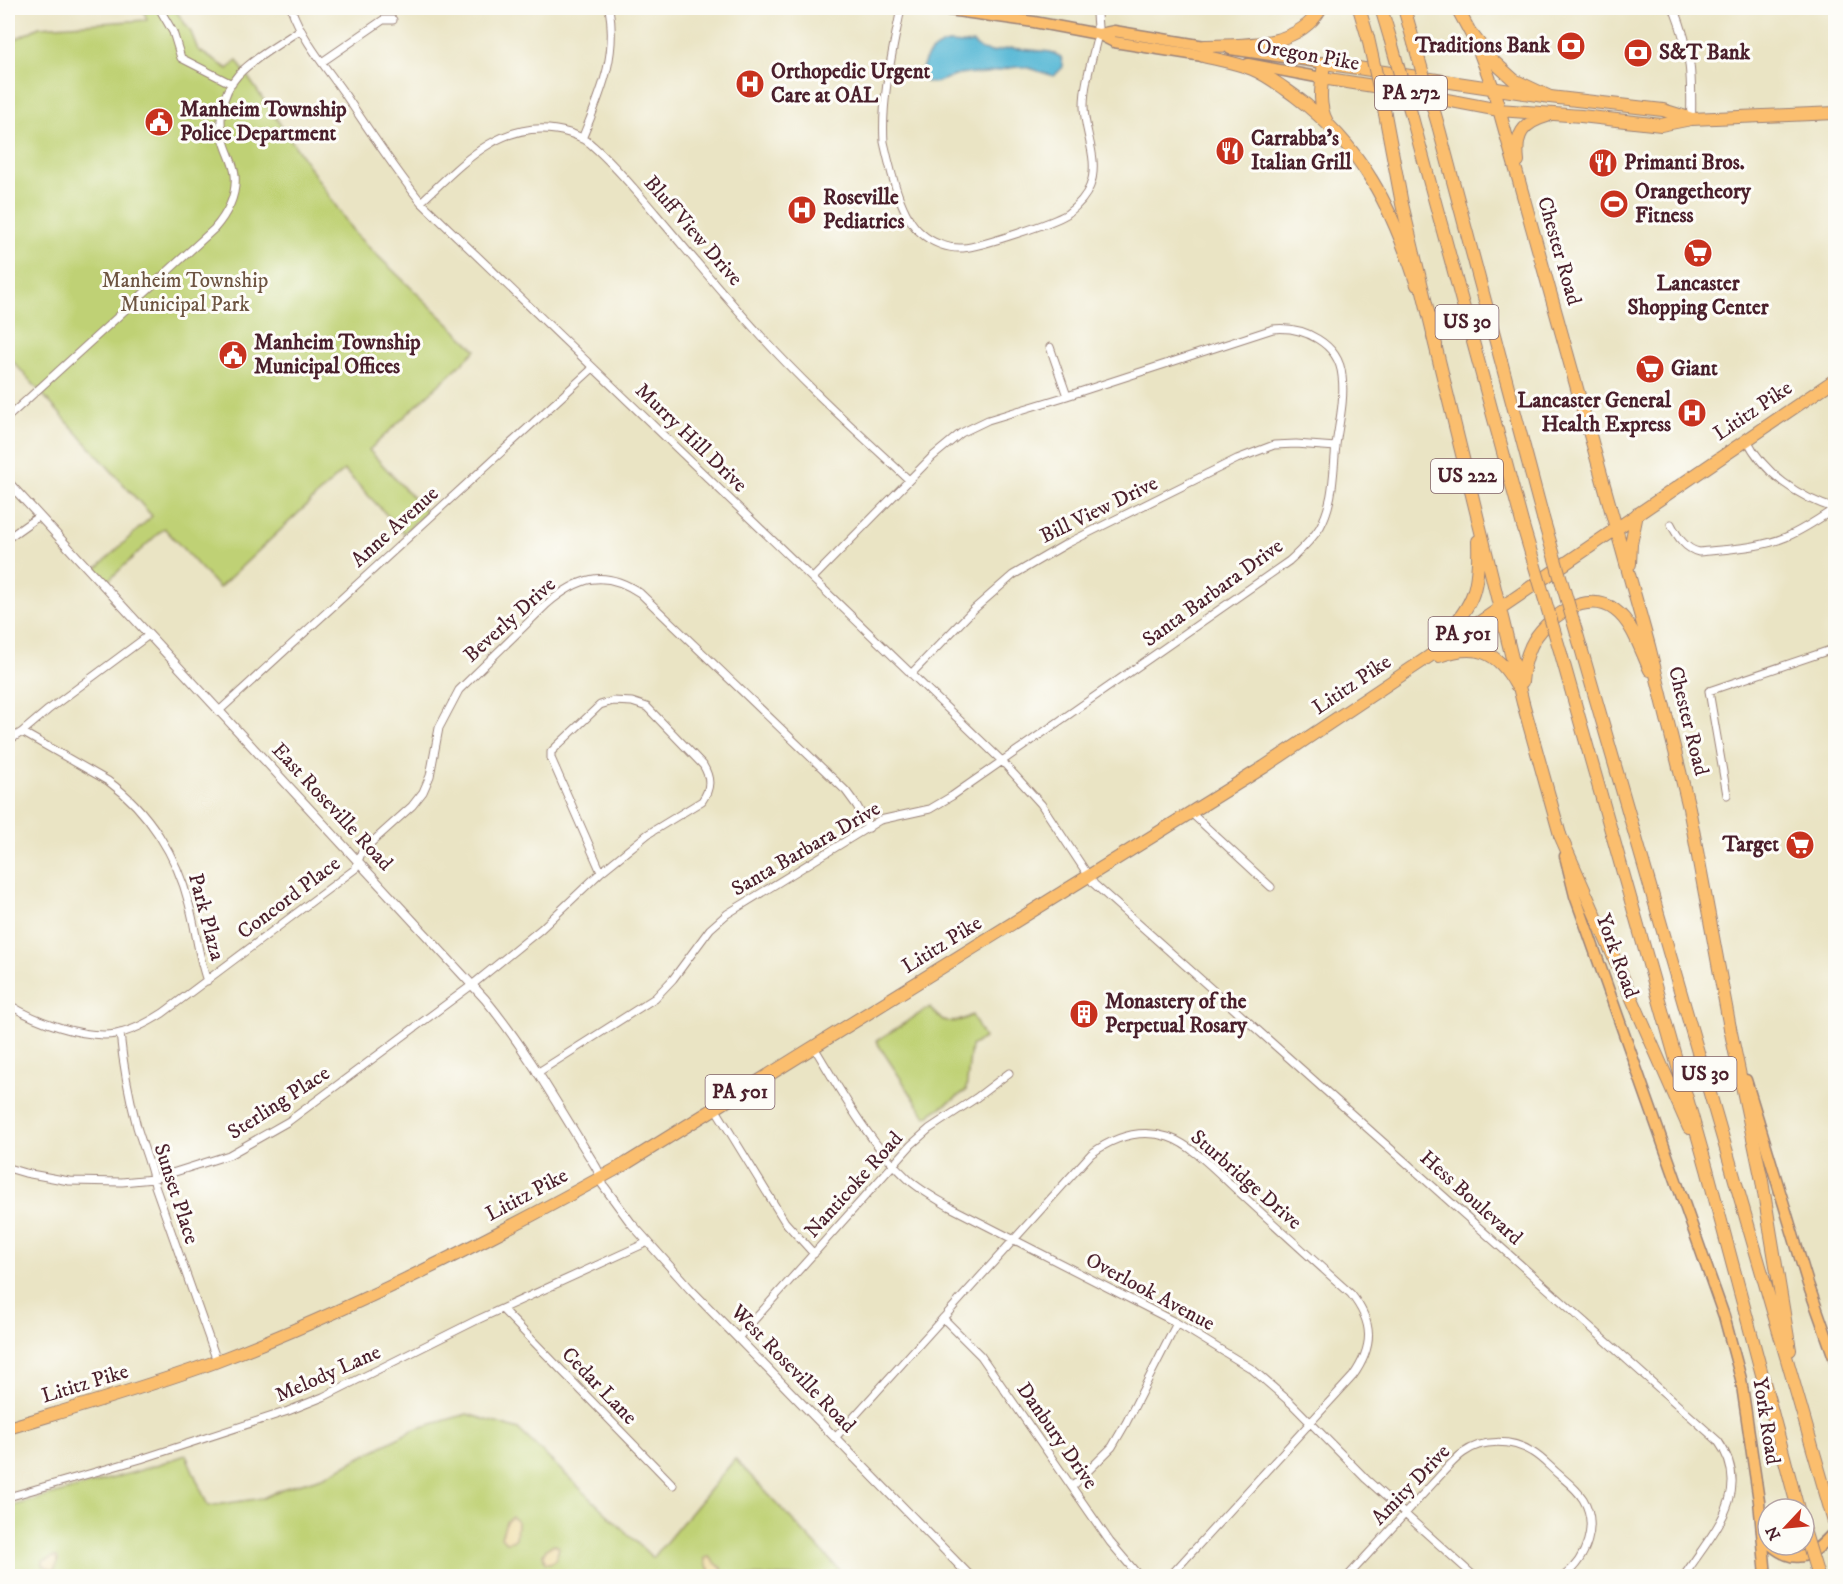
<svg xmlns="http://www.w3.org/2000/svg" width="1843" height="1584" font-family="'IM FELL DW Pica',serif">
<rect width="100%" height="100%" fill="#fdfcf7"/>
<filter id="ink" filterUnits="userSpaceOnUse"><feTurbulence type="fractalNoise" baseFrequency=".0167" numOctaves="2"/><feDisplacementMap in="SourceGraphic" scale="12" xChannelSelector="R" yChannelSelector="G"/><feConvolveMatrix kernelMatrix="1 2 1 2 8 2 1 2 1" color-interpolation-filters="sRGB"/></filter>
<filter id="wash" filterUnits="userSpaceOnUse"><feTurbulence type="fractalNoise" baseFrequency=".008" numOctaves="4" result="noise"/><feDisplacementMap in="SourceGraphic" scale="24" xChannelSelector="R" yChannelSelector="G"/><feGaussianBlur stdDeviation="1.35" result="paint"/><feColorMatrix in="noise" values="0 0 0 0 0 0 0 0 0 0 0 0 0 0 0 0 0 1.4 0 .05"/><feComposite in="paint" operator="in"/></filter>
<g filter="url(#wash)">
<rect width="100%" height="100%" fill="#eae4c4"/>
<path fill="#bfd174" stroke="#847850" stroke-width="1.5" d="M143,8H174L191,32L198,50L228,69L237,61L355,234L476,350L369,450L426,512L404,533L344,470L219,588L164,528L108,581L96,569L152,516L8,356V43L39,27L147,20Z
M930,1007C941,1025 955,1025 972,1015L984,1038L971,1046L966,1091L926,1117L876,1041Z
M467,1414L519,1430L653,1558L735,1459L845,1576H8V1507L135,1472L186,1455L208,1506L263,1498L282,1489L325,1476L415,1429Z"/>
<path fill="#eeda9e" stroke="#9c7c64" stroke-width="1.5" d="M512,1517L517,1522L516,1538L512,1541L506,1542L501,1537L506,1522Z
M554,1544L559,1547L556,1559L550,1563H545L543,1554L546,1549Z
M54,1557H57L58,1562L55,1568L52,1570L43,1565V1561Z
M709,1557L722,1569L719,1576L713,1575L705,1563V1558Z"/>
<path fill="#57b8d5" stroke="#506c80" stroke-width="1.5" d="M948,43C957,43 964,45 973,43L982,50L992,52L1011,48L1051,52L1061,57L1063,67L1054,76C1043,74 1034,68 1023,67C1010,66 999,71 986,73C977,75 968,72 959,74C944,78 933,89 920,78C923,60 929,48 948,43Z"/>
</g>
<g filter="url(#ink)">
<g fill="none" stroke-linecap="round" stroke-linejoin="round">
<g stroke="#9a8278" stroke-width="9">
<path id="minor" d="M159,8L173,32L181,58L232,84
M291,8C302,39 325,66 344,93C369,130 393,167 421,202L1002,761L1041,804L1094,884L1718,1441C1755,1492 1711,1534 1684,1576
M901,8C893,50 881,98 884,142C890,168 900,216 921,233C932,243 948,249 963,248C979,247 1053,223 1067,214C1076,207 1086,197 1090,186C1100,159 1084,133 1084,106C1084,82 1093,57 1098,34
M322,62L383,20H393
M582,139C600,94 618,57 609,8
M421,202C460,166 498,121 556,130C568,132 584,137 593,146C616,166 635,190 655,213C690,254 725,297 762,337C808,388 859,433 909,480
M1050,347L1067,396
M8,417L214,229C227,214 237,195 235,175C234,164 228,154 225,144C217,121 221,94 238,75C255,57 280,44 301,29
M1746,438C1764,474 1798,497 1836,509
M1671,524C1677,536 1685,549 1699,552C1728,549 1760,548 1786,537C1803,530 1819,519 1834,509
M8,538L39,516
M911,674L973,610L1013,575L1068,543L1237,459L1274,445L1296,444L1336,447
M613,701L632,702L647,707L703,765C711,778 711,788 702,801L648,834L601,872L551,758V752L557,746L600,705Z
M219,711L593,368
M22,732L48,710L149,635
M8,741L22,732L29,736L108,781C148,810 177,856 189,904C196,929 198,956 207,981
M1727,795L1709,691L1836,648
M1191,813L1271,887
M8,1004C35,1021 83,1039 116,1034C132,1031 149,1022 163,1013L355,869L362,851L412,806L423,792L430,776L439,728L459,690L547,604C578,578 603,568 640,593L846,791L857,806L869,828
M120,1033C123,1065 129,1096 137,1127C143,1147 151,1165 155,1186L217,1361
M814,1047C842,1093 868,1142 908,1179C920,1190 935,1198 950,1207L1177,1323L1252,1369L1291,1403L1366,1479L1474,1576
M537,1073L655,998L673,979L710,929L727,914L880,820L930,809L952,796L1289,561C1300,551 1312,540 1320,527C1334,502 1333,473 1336,445C1339,423 1345,399 1342,376C1339,343 1303,326 1273,329L1067,396L988,420L961,433L932,457L813,578
M715,1108L785,1222L814,1254
M8,1168L25,1173L69,1181L122,1182L153,1179L229,1155L289,1121L472,985L541,929L601,872
M502,1309L673,1485
M943,1318L981,1356L1110,1542L1139,1576
M738,1338L911,1145L929,1129L976,1098L1009,1073
M835,1438L1091,1154C1114,1137 1139,1128 1168,1137C1193,1145 1220,1175 1240,1193C1277,1227 1314,1261 1351,1294C1374,1323 1374,1346 1353,1376L1170,1576
M1072,1487L1112,1447L1126,1423L1177,1323
M8,1497L141,1459L288,1411L323,1397L477,1320L648,1242
M1348,1576L1446,1469C1451,1464 1456,1458 1463,1453C1482,1439 1512,1439 1532,1452C1541,1457 1549,1466 1557,1473C1566,1481 1576,1488 1583,1499C1599,1525 1586,1559 1564,1576"/>
</g>
<g stroke="#9a8278" stroke-width="10">
<path id="tertiary" d="M1096,8L1098,34
M1674,8C1691,52 1692,72 1691,119
M8,482L485,999C528,1051 561,1111 596,1167L601,1177L603,1185L631,1223L690,1289L970,1576"/>
</g>
<g stroke="#9a8278" stroke-width="13">
<path id="primary" d="M935,8L1034,22L1098,34L1114,42L1209,57
M1099,34L1114,31L1211,47
M1230,49L1324,63
M1248,64L1322,78
M1565,856L1575,896L1588,932L1724,1316L1741,1379L1759,1501L1766,1576
M1746,1080L1808,1284L1836,1363
M1771,1545C1799,1569 1815,1553 1836,1530"/>
</g>
<g stroke="#9a8278" stroke-width="14">
<path id="trunk" d="M1203,56C1219,60 1237,63 1252,69C1267,75 1281,86 1295,96C1362,146 1392,207 1417,285
M1322,78L1373,86L1499,110L1581,116L1661,125L1691,119L1836,113
M1493,88L1649,646L1689,808L1730,1028
M1327,122C1317,104 1322,82 1324,63L1550,97L1663,110L1689,118
M1518,161C1515,135 1522,123 1547,116
M1433,336L1523,703L1560,835
M1630,564L1631,544L1637,514
M1435,648C1470,606 1480,598 1478,541
M1439,656C1475,643 1497,650 1516,685
M1522,682C1523,670 1526,657 1531,646C1544,618 1587,589 1615,610C1633,623 1641,651 1650,670
M8,1428C77,1407 147,1387 215,1362C357,1308 494,1238 627,1163L1264,767L1424,660L1836,379"/>
</g>
<g stroke="#9a8278" stroke-width="14">
<path id="motorway" d="M1359,8L1368,38
M1381,8L1390,38
M1404,8L1414,43
M1457,8L1477,45L1493,88
M1471,33L1492,60L1514,80L1550,97
M1205,46C1244,45 1299,48 1321,8
M1385,114L1402,204L1436,345
M1412,117L1523,526
M1438,125L1543,518
M1581,648L1836,1529
M1561,654L1707,1169L1798,1509
M1560,835L1689,1128
M1730,1028L1762,1181L1790,1350"/>
</g>
<use href="#minor" stroke="#fff" stroke-width="7"/>
<use href="#tertiary" stroke="#fff" stroke-width="8"/>
<use href="#primary" stroke="#fbbe6e" stroke-width="10"/>
<use href="#trunk" stroke="#fbbe6e" stroke-width="12"/>
<use href="#motorway" stroke="#fbbe6e" stroke-width="12"/>
<g stroke="#9a8278" stroke-width="14" stroke-linecap="butt">
<path id="motorway-bridge" d="M1368,38L1385,114
M1390,38L1412,117
M1414,43L1438,125
M1543,518L1581,648
M1523,526L1561,654
M1804,1530L1818,1576"/>
</g>
<use href="#motorway-bridge" stroke="#fbbe6e" stroke-width="12"/>
</g>
</g>
<defs>
<g id="bank-disc" transform="scale(1.5)"><circle r="9.5" fill="#c8321e" stroke="#fdfcf7"/><path d="M-6-4H6V4H-6ZM0-2.3a2.3 2.3 0 1 0 0 4.6a2.3 2.3 0 1 0 0-4.6Z" fill="#fff"/></g>
<g id="hospital-disc" transform="scale(1.5)"><circle r="9.5" fill="#c8321e" stroke="#fdfcf7"/><path d="M-5-5h3v3.5h4V-5h3V5h-3V1.5h-4V5h-3Z" fill="#fff"/></g>
<g id="civic-disc" transform="scale(1.5)"><circle r="9.5" fill="#c8321e" stroke="#fdfcf7"/><path d="M-.6-6.5H3V-4.5H.6V-3L4-1V1h2V6H-6V1h2V-1L-.6-3ZM-1.2 2.5V6h2.4V2.5Z" fill="#fff"/></g>
<g id="restaurant-disc" transform="scale(1.5)"><circle r="9.5" fill="#c8321e" stroke="#fdfcf7"/><path d="M-5-6h1v4h1v-4h1v4h1v-4h1v5L-1.5 .5V6h-2V.5L-5-1ZM5-6V6H3V1.5H1.5Q1.5-4 5-6Z" fill="#fff"/></g>
<g id="stadium-disc" transform="scale(1.5)"><circle r="9.5" fill="#c8321e" stroke="#fdfcf7"/><path d="M0-5a6.5 5 0 1 0 0 10a6.5 5 0 1 0 0-10ZM-3.5-1.8h7v3.6h-7Z" fill="#fff"/></g>
<g id="supermarket-disc" transform="scale(1.5)"><circle r="9.5" fill="#c8321e" stroke="#fdfcf7"/><path d="M-6-5.5h2.5l.6 2H6L4.5 2H-2.5L-4.4-4H-6ZM-1.5 3.2a1.3 1.3 0 1 0 .1 0ZM3 3.2a1.3 1.3 0 1 0 .1 0Z" fill="#fff"/></g>
<g id="building-disc" transform="scale(1.5)"><circle r="9.5" fill="#c8321e" stroke="#fdfcf7"/><path d="M-4-6H4V6H1V3H-1V6H-4ZM-2.5-4.3h1.7v1.8h-1.7ZM.8-4.3h1.7v1.8H.8ZM-2.5-1h1.7V.8h-1.7ZM.8-1h1.7V.8H.8Z" fill="#fff"/></g>
</defs>
<g fill-rule="evenodd">
<use href="#bank-disc" x="1571" y="46"/>
<use href="#bank-disc" x="1638" y="53"/>
<use href="#hospital-disc" x="750" y="84"/>
<use href="#civic-disc" x="159" y="122"/>
<use href="#restaurant-disc" x="1230" y="151"/>
<use href="#restaurant-disc" x="1603" y="163"/>
<use href="#stadium-disc" x="1614" y="204"/>
<use href="#hospital-disc" x="802" y="210"/>
<use href="#supermarket-disc" x="1698" y="253"/>
<use href="#civic-disc" x="233" y="355"/>
<use href="#supermarket-disc" x="1650" y="369"/>
<use href="#hospital-disc" x="1692" y="413"/>
<use href="#supermarket-disc" x="1800" y="845"/>
<use href="#building-disc" x="1084" y="1014"/>
</g>
<g text-anchor="middle" dominant-baseline="central" stroke-width="6" stroke-linejoin="round" paint-order="stroke">
<g fill="#fdfcf7" stroke="#806168" stroke-width="1.5">
<rect x="1375" y="76" width="72" height="34" rx="4.5"/>
<rect x="1435.5" y="305" width="63" height="34" rx="4.5"/>
<rect x="1431" y="459" width="72" height="34" rx="4.5"/>
<rect x="1428.5" y="617" width="69" height="34" rx="4.5"/>
<rect x="1673.5" y="1057" width="63" height="34" rx="4.5"/>
<rect x="705.5" y="1075" width="69" height="34" rx="4.5"/>
</g>
<g font-size="20" font-weight="bold" fill="#4a1f2b">
<text x="1411" y="93">PA 272</text>
<text x="1467" y="322">US 30</text>
<text x="1467" y="476">US 222</text>
<text x="1463" y="634">PA 501</text>
<text x="1705" y="1074">US 30</text>
<text x="740" y="1092">PA 501</text>
</g>
<g font-size="21" font-weight="bold" fill="#4a1f2b" stroke="#fdfcf7" text-anchor="start">
<text x="1550" y="46" text-anchor="end">Traditions Bank</text>
<text x="1659" y="53">S&amp;T Bank</text>
<text x="771" y="72">Orthopedic Urgent<tspan x="771" dy="24">Care at OAL</tspan></text>
<text x="180" y="110">Manheim Township<tspan x="180" dy="24">Police Department</tspan></text>
<text x="1251" y="139">Carrabba's<tspan x="1251" dy="24">Italian Grill</tspan></text>
<text x="1624" y="163">Primanti Bros.</text>
<text x="1635" y="192">Orangetheory<tspan x="1635" dy="24">Fitness</tspan></text>
<text x="823" y="198">Roseville<tspan x="823" dy="24">Pediatrics</tspan></text>
<text x="1698" y="284" text-anchor="middle">Lancaster<tspan x="1698" dy="24">Shopping Center</tspan></text>
<text x="254" y="343">Manheim Township<tspan x="254" dy="24">Municipal Offices</tspan></text>
<text x="1671" y="369">Giant</text>
<text x="1671" y="401" text-anchor="end">Lancaster General<tspan x="1671" dy="24">Health Express</tspan></text>
<text x="1779" y="845" text-anchor="end">Target</text>
<text x="1105" y="1002">Monastery of the<tspan x="1105" dy="24">Perpetual Rosary</tspan></text>
</g>
<g font-size="21" fill="#4a1f2b" stroke="#fdfcf7">
<text transform="translate(1308 55) rotate(10)">Oregon Pike</text>
<text transform="translate(693 231) rotate(49)">Bluff View Drive</text>
<text transform="translate(1559 251) rotate(74)">Chester Road</text>
<text transform="translate(1753 411) rotate(-34)">Lititz Pike</text>
<text transform="translate(691 438) rotate(44)">Murry Hill Drive</text>
<text transform="translate(1099 510) rotate(-26)">Bill View Drive</text>
<text transform="translate(395 527) rotate(-42)">Anne Avenue</text>
<text transform="translate(1213 593) rotate(-36)">Santa Barbara Drive</text>
<text transform="translate(510 620) rotate(-42)">Beverly Drive</text>
<text transform="translate(1352 685) rotate(-34)">Lititz Pike</text>
<text transform="translate(1688 721) rotate(76)">Chester Road</text>
<text transform="translate(332 807) rotate(47)">East Roseville Road</text>
<text transform="translate(806 849) rotate(-30)">Santa Barbara Drive</text>
<text transform="translate(289 898) rotate(-37)">Concord Place</text>
<text transform="translate(206 917) rotate(75)">Park Plaza</text>
<text transform="translate(942 945) rotate(-32)">Lititz Pike</text>
<text transform="translate(1617 956) rotate(70)">York Road</text>
<text transform="translate(279 1103) rotate(-33)">Sterling Place</text>
<text transform="translate(1246 1180) rotate(41)">Sturbridge Drive</text>
<text transform="translate(854 1185) rotate(-48)">Nanticoke Road</text>
<text transform="translate(176 1194) rotate(72)">Sunset Place</text>
<text transform="translate(527 1195) rotate(-28)">Lititz Pike</text>
<text transform="translate(1471 1198) rotate(42)">Hess Boulevard</text>
<text transform="translate(1150 1292) rotate(28)">Overlook Avenue</text>
<text transform="translate(793 1369) rotate(46)">West Roseville Road</text>
<text transform="translate(328 1374) rotate(-24)">Melody Lane</text>
<text transform="translate(85 1384) rotate(-17)">Lititz Pike</text>
<text transform="translate(599 1386) rotate(46)">Cedar Lane</text>
<text transform="translate(1766 1421) rotate(81)">York Road</text>
<text transform="translate(1057 1436) rotate(55)">Danbury Drive</text>
<text transform="translate(1411 1485) rotate(-46)">Amity Drive</text>
</g>
<g font-size="21" fill="#6d5441" stroke="#fdfcf7">
<text x="185" y="281">Manheim Township<tspan x="185" dy="24">Municipal Park</tspan></text>
</g>
</g>
<rect width="1843" height="1584" fill="none" stroke="#fdfcf7" stroke-width="30"/>
<g transform="translate(1786 1527) rotate(244)"><circle r="28" fill="#fdfcf7" stroke="#b5a4a5" stroke-width="1.5"/>
<path d="M0-4.5L10 22L0 15L-10 22Z" fill="#c8321e"/>
<text y="-9" font-size="16" font-weight="bold" text-anchor="middle" fill="#4a1f2b">N</text>
</g>
</svg>
